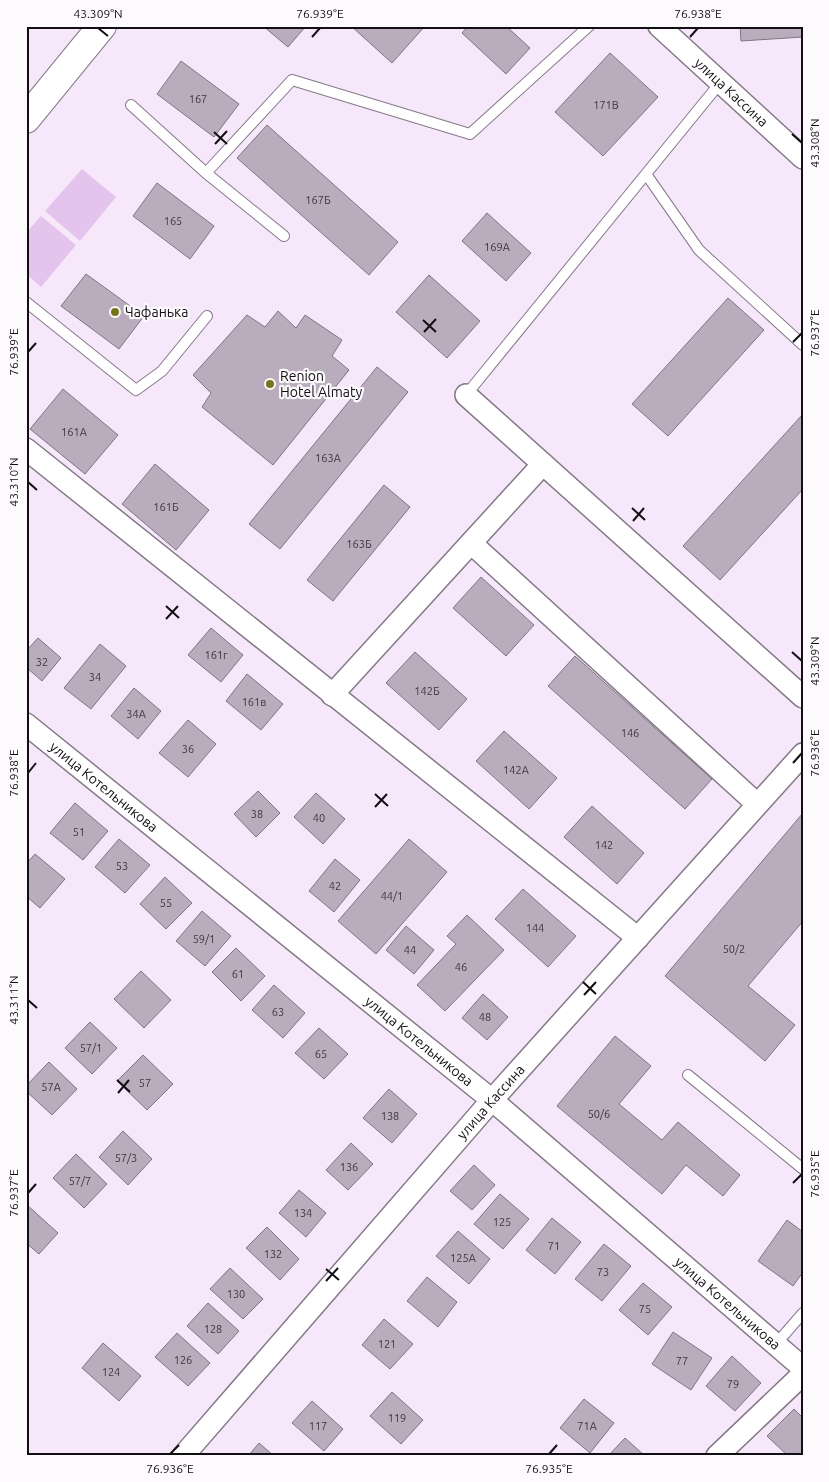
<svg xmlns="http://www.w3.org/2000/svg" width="829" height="1482" font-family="Ubuntu,sans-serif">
<rect width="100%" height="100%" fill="#f6e8fa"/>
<path fill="#e4c4ed" d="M82,169L116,197L80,241L45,211Z
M41,216L76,245L41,287L26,274V233Z"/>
<path fill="#b9acbd" stroke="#807484" d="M263,26H306L288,47Z
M351,26H425L392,63Z
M468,26H506L530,48L506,74L462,33Z
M740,26H803V37L741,41Z
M610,53L658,97L603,156L555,112Z
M181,61L239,104L214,137L157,94Z
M267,125L398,242L369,275L237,158Z
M157,183L214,226L190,259L133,216Z
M487,213L531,253L506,281L462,241Z
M86,274L144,316L119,349L61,306Z
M429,275L480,321L447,358L396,312Z
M728,298L764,330L668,436L632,404Z
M278,311L296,328L305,315L342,340L332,356L349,370L273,465L202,407L211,393L193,375L247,315L265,327Z
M377,367L408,392L280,549L249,524Z
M63,389L118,435L85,474L30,429Z
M803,414V489L720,580L683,546Z
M155,464L209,510L176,550L122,504Z
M384,485L410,507L333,601L307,580Z
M481,577L534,625L506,656L453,608Z
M211,628L243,655L221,682L188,655Z
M38,638L61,658L42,681L26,667V651Z
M100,644L126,666L91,709L64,688Z
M415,652L467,699L439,730L386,683Z
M575,656L712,779L685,809L548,686Z
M247,674L283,704L261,730L226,701Z
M134,688L161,711L138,739L111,716Z
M188,720L216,744L188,777L159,753Z
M504,731L557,778L529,809L476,761Z
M258,791L280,813L256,837L234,814Z
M316,793L345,819L323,844L294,817Z
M75,803L108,831L83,860L50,833Z
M592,806L644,853L617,884L564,837Z
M803,813V921L748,986L795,1025L765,1061L665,976Z
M119,839L150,865L125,893L95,867Z
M409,839L447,872L376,954L338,921Z
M35,854L65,879L40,908L26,896V864Z
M335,859L360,880L334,912L309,891Z
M165,877L192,903L166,929L140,904Z
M523,889L576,936L548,967L495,919Z
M202,911L231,936L205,966L176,941Z
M467,915L504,950L445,1011L417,985L456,944L447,936Z
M406,926L434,950L414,974L386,950Z
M236,948L265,976L241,1001L212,972Z
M141,971L171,1000L144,1028L114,999Z
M274,985L305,1013L283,1038L252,1010Z
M483,994L508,1017L487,1040L462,1018Z
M90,1022L117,1048L92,1074L65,1048Z
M319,1028L348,1054L324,1079L295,1053Z
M615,1036L651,1066L619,1104L662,1140L678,1122L740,1175L723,1196L686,1165L662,1194L557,1106Z
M143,1055L173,1084L147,1110L117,1081Z
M49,1062L77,1089L52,1115L26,1091V1086Z
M389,1089L417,1114L392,1143L363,1118Z
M123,1131L152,1159L128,1185L99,1157Z
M351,1143L373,1164L348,1190L326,1170Z
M76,1154L107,1184L84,1208L53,1178Z
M474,1165L495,1185L472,1210L450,1191Z
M299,1190L326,1213L306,1237L279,1213Z
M500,1194L529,1219L503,1249L474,1224Z
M26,1204L58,1233L39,1254L26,1243Z
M552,1218L581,1242L555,1274L526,1250Z
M787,1220L803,1232V1272L793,1286L758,1261Z
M267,1227L299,1259L280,1280L246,1248Z
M458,1231L490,1259L469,1284L436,1256Z
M604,1244L631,1266L602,1301L575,1279Z
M230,1268L263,1299L243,1319L210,1289Z
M427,1277L457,1302L438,1327L407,1301Z
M643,1283L672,1307L648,1335L619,1310Z
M208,1303L239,1331L218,1354L187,1326Z
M384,1319L413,1344L390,1369L362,1345Z
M673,1332L712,1358L691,1390L652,1364Z
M177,1333L210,1363L188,1386L155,1357Z
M103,1343L141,1376L119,1401L82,1368Z
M732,1356L761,1383L735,1411L706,1386Z
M392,1392L423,1420L401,1444L370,1416Z
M584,1399L614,1423L590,1453L560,1428Z
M312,1401L343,1429L324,1451L292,1423Z
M794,1409L803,1418V1452L799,1456H788L767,1436Z
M625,1438L645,1456H608Z
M259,1443L274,1456H248Z"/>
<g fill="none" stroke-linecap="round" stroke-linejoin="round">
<g stroke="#857988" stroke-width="12">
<path id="service" d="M131,105L206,173L292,80L470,134L589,26
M206,173L284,236
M646,174L699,250L803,345
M26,302L136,390L162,371L207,316
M466,395L720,83
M688,1075L803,1169
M776,1344L803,1313"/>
</g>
<g stroke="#857988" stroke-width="24">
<g id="minor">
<path id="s1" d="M659,26L803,158"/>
<path d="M466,395L803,697"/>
<path d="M26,449L638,938"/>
<path d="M471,543L757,804"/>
<path d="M332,695L543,464"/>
<path id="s2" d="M26,724L492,1100L803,1368"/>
<path id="s3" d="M183,1456L492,1100L803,754"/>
<path d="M717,1456L803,1374"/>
</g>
</g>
<g stroke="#857988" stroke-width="30">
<path id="secondary" d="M26,119L102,26"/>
</g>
<use href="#service" stroke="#fff" stroke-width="10"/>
<use href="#minor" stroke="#fff" stroke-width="21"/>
<use href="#secondary" stroke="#fff" stroke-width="28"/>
</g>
<path fill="none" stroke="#130e14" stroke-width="2" d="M98,28L108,36M312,37L320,28M690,37L698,28M214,132L227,144M792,134L802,143M215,144L227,131M423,320L436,332M424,332L436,319M793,342L802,333M28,352L36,343M28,482L37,490M632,508L645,520M633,521L644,508M166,606L179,618M166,619L178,606M792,652L802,661M793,763L802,753M28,773L36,763M375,794L388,806M375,807L387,794M583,982L596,994M584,995L596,982M28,1000L37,1008M117,1080L130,1092M118,1093L129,1080M793,1183L802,1174M28,1193L36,1184M326,1269L339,1280M326,1281L338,1268M170,1454L179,1445M549,1454L557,1445"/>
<g fill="#75741a" stroke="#fcfafd" stroke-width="2">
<circle cx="115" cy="312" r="5"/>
<circle cx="270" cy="384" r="5"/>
</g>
<g text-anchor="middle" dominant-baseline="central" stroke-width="4.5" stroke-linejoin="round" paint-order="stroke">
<g font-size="11" fill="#3c363e">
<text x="198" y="99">167</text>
<text x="606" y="105">171В</text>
<text x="318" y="200">167Б</text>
<text x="173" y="221">165</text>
<text x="497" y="247">169А</text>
<text x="74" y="432">161А</text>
<text x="328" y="458">163А</text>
<text x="166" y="507">161Б</text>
<text x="359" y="544">163Б</text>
<text x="216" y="655">161г</text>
<text x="42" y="662">32</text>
<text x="95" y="677">34</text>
<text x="427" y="691">142Б</text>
<text x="254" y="702">161в</text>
<text x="136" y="714">34А</text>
<text x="630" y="733">146</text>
<text x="188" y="749">36</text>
<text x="516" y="770">142А</text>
<text x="257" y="814">38</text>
<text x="319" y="818">40</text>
<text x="79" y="832">51</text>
<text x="604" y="845">142</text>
<text x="122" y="866">53</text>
<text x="335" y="886">42</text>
<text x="392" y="896">44/1</text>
<text x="166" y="903">55</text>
<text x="535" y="928">144</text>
<text x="204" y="939">59/1</text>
<text x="734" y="949">50/2</text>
<text x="410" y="950">44</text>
<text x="461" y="967">46</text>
<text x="238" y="974">61</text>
<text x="278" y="1012">63</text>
<text x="485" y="1017">48</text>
<text x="91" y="1048">57/1</text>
<text x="321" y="1054">65</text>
<text x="145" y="1083">57</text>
<text x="51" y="1087">57А</text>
<text x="599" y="1114">50/6</text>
<text x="390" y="1116">138</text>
<text x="126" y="1158">57/3</text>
<text x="349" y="1167">136</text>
<text x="80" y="1181">57/7</text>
<text x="303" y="1213">134</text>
<text x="502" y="1222">125</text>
<text x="554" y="1246">71</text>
<text x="273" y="1254">132</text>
<text x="463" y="1258">125А</text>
<text x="603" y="1272">73</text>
<text x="236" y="1294">130</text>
<text x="645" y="1309">75</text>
<text x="213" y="1329">128</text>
<text x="387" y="1344">121</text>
<text x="183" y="1360">126</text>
<text x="682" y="1361">77</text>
<text x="111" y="1372">124</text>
<text x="733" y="1384">79</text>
<text x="397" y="1418">119</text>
<text x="318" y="1426">117</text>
<text x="587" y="1426">71А</text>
</g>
<g font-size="14" fill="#130e14" stroke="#fcfafd">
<text stroke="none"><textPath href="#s1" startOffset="98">улица Кассина</textPath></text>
<text stroke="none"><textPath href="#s2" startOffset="100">улица Котельникова</textPath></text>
<text stroke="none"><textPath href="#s2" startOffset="505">улица Котельникова</textPath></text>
<text stroke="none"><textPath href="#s3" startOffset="469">улица Кассина</textPath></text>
<text stroke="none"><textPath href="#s2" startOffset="910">улица Котельникова</textPath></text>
</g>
<g font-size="14" fill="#130e14" stroke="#fcfafd" text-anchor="start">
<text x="125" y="312">Чафанька</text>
<text x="280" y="376">Renion<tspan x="280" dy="16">Hotel Almaty</tspan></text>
</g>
</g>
<rect width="829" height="1482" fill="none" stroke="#fcfafd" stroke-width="55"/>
<rect x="28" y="28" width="774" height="1426" fill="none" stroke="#130e14" stroke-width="2"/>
<g font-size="12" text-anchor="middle" fill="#130e14">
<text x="98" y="18">43.309°N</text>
<text x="320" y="18">76.939°E</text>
<text x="698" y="18">76.938°E</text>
<text transform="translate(815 143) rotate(-90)" y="4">43.308°N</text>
<text transform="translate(815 333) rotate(-90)" y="4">76.937°E</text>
<text transform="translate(14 352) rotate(-90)" y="4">76.939°E</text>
<text transform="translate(14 482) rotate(-90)" y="4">43.310°N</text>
<text transform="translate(815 661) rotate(-90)" y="4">43.309°N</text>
<text transform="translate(815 753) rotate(-90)" y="4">76.936°E</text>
<text transform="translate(14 773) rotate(-90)" y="4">76.938°E</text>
<text transform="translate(14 1000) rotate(-90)" y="4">43.311°N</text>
<text transform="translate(815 1174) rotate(-90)" y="4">76.935°E</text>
<text transform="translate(14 1193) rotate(-90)" y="4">76.937°E</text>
<text x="170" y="1473">76.936°E</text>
<text x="549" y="1473">76.935°E</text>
</g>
</svg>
